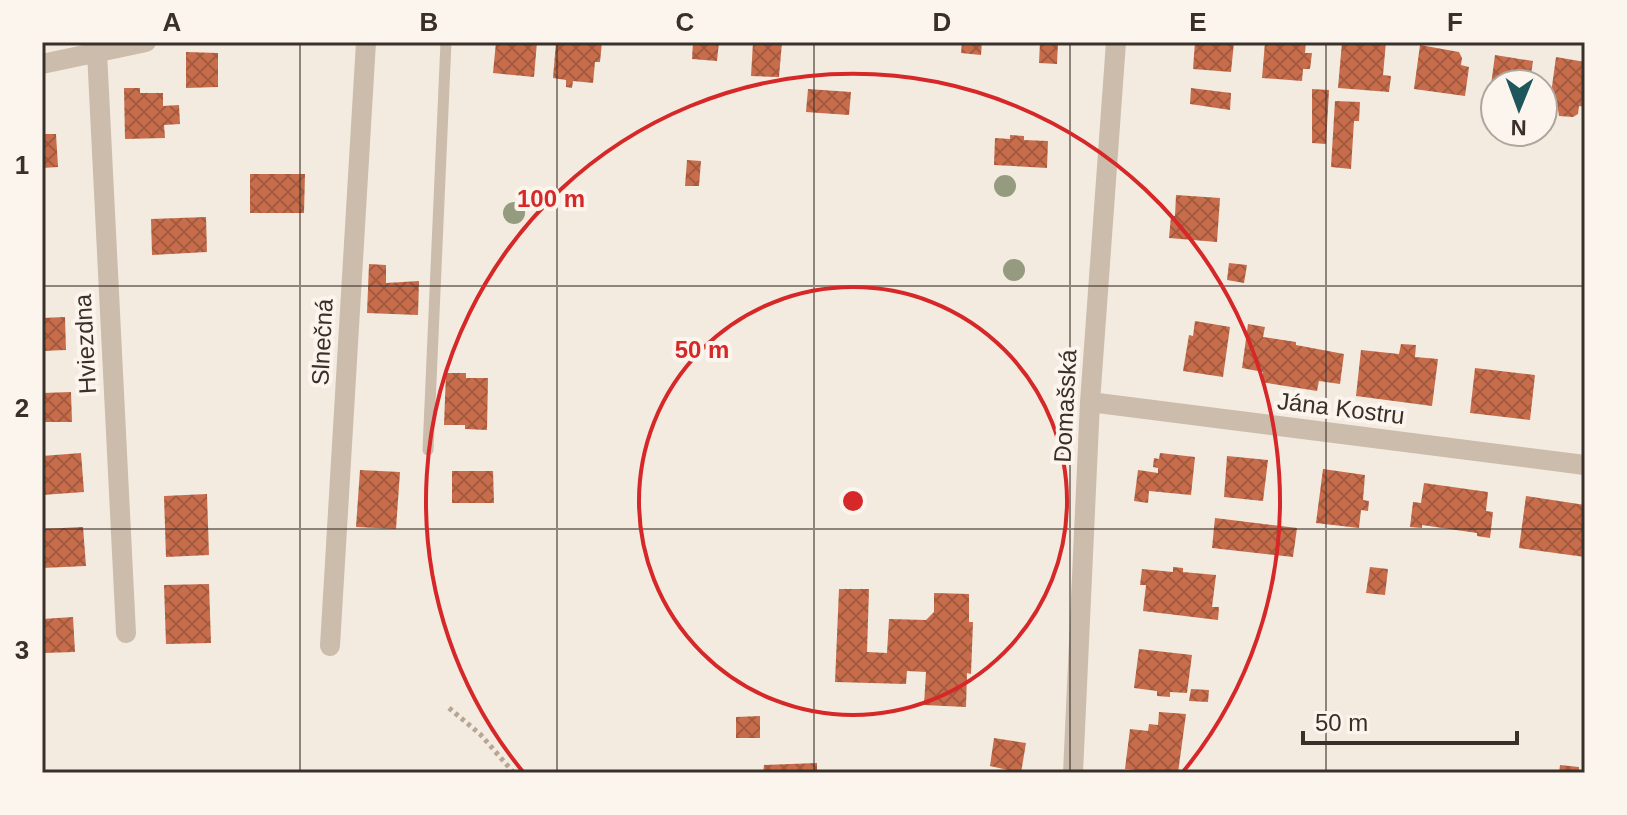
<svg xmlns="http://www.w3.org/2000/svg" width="1627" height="815" font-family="Arial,sans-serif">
<defs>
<pattern id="building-cross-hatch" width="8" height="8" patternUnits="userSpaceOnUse" patternTransform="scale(2)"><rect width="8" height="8" fill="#c76d4b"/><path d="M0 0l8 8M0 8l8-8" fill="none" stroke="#a35a3f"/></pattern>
</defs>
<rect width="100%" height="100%" fill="#f3ebe0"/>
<path fill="url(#building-cross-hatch)" d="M496,42H537L534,77L493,73Z
M556,42H602L600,62H595L593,83L573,81L572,88L566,87V80L553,78Z
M693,42H719L717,61L692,59Z
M753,42H782L779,77L751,76Z
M962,42H982L981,55L961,53Z
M1040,42H1058L1057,64L1039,63Z
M1195,42H1234L1231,72L1193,69Z
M1265,42H1306L1305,53H1312L1310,69H1303L1302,81L1262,78Z
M1342,42H1386L1383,75L1391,76L1389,92L1338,88Z
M1420,45L1459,52L1462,58L1461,65L1469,67L1465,96L1414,89Z
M186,52L218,53V87L186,88Z
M1495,55L1533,61L1530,81L1540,84H1495V101L1489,100Z
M1556,57L1585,62V107L1579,106L1578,114L1573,117L1559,116L1557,103L1550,101Z
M124,88H140V93H163V106L179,105L180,124L164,125L165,138L125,139Z
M1191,88L1231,93L1230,110L1190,104Z
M808,89L851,92L849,115L806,112Z
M1312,89L1329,90L1326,144L1312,143Z
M1335,101L1360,102L1359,121H1354L1351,169L1331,167Z
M42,134H56L58,167L42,168Z
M1010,135L1024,136V140L1048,141L1047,168L994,165L995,138L1010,139Z
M687,160L701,161L699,186H685Z
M250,174H305L304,213H250Z
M1176,195L1220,198L1217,242L1169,238L1171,216H1175Z
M206,217L207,252L152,255L151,219Z
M1229,263L1247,265L1244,283L1227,280Z
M369,264L386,265V283L419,281L418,315L367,313Z
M65,317L66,350L42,351V318Z
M1195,321L1230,327L1223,377L1183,371L1189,335L1193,336Z
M1248,324L1265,327L1263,337L1296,342V345L1344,354L1340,384L1319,381L1317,391L1261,382L1263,372L1242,368Z
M1401,344L1416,345L1415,357L1438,359L1432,406L1356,396L1361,350L1399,354Z
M1475,368L1535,375L1530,420L1470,413Z
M446,373H466V378H488L487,430L465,429V425H444Z
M71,392L72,422H42V393Z
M81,453L84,492L42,495V456Z
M1160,453L1195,457L1191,495L1149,491L1148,503L1134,501L1138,470L1158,473V468L1153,467L1154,458L1159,459Z
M1227,456L1268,460L1263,501L1224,497Z
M1323,469L1365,475L1363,500L1369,501L1368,511L1361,510L1359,528L1316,523Z
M360,470L400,472L396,529L356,527Z
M452,471H493L494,503H452Z
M1424,483L1488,492L1486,511L1493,512L1490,538L1477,536V533L1422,525V528L1410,527L1413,502L1421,503Z
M207,494L209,555L166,557L164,496Z
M1526,496L1585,505V557L1519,548Z
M1215,518L1297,528L1293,557L1212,548Z
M83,527L86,566L42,568V529Z
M1173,567L1183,568V572L1216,575L1212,607H1219L1218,620L1143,611L1146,585H1140L1142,569L1173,572Z
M1370,567L1388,569L1385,595L1366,593Z
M209,584L211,643L166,644L164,585Z
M839,589H869L867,652L887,653L889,619L926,620L934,612V593L969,594V622H973L971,674L967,673L966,707L924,705L926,672L907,671L906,684L835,682Z
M73,617L75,652L42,653V619Z
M1139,649L1192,655L1187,693L1170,692V697L1157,696V691L1134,688Z
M1191,689L1209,690L1208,702L1189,701Z
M1159,712L1186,714L1178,773L1125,769L1130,729L1148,731L1149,724L1158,725Z
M760,716V738H736V717Z
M994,738L1026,743L1021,773L990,766Z
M817,763V773H763L764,765Z
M1560,765L1579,767V773H1559Z"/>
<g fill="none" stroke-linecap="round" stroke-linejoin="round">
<path stroke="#b8a695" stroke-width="5" stroke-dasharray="4 4" stroke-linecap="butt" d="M449,708L480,734L514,773"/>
<path stroke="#ccbcab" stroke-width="11" d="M428,450L446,42"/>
<path stroke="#ccbcab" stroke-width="20" d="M97,52L126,633
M42,64L146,42
M1090,402L1585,465
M330,646L366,42
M1073,773L1090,402L1116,42"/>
</g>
<g fill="#949b7e">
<circle cx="1005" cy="186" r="11"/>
<circle cx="514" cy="213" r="11"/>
<circle cx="1014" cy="270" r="11"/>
</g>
<path fill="none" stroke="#3a302a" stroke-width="2" stroke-opacity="0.55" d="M300,42V773M557,42V773M814,42V773M1070,42V773M1326,42V773M42,286H1585M42,529H1585"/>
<g fill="none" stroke="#d62828" stroke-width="4">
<circle cx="853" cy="501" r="214"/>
<path d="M524 773A427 427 0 1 1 1182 773"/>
</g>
<g text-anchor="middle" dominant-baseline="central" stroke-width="8" stroke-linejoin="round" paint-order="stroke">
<g font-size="24" fill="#3a302a" stroke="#fbf5ed">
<text transform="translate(322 342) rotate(-87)">Slnečná</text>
<text transform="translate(85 344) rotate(-93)">Hviezdna</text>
<text transform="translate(1065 406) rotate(-87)">Domašská</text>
<text transform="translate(1341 408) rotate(7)">Jána Kostru</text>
</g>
</g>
<circle cx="853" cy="501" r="12" fill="#d62828" stroke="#fbf5ed" stroke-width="4"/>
<g font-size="24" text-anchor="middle" font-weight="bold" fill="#d62828" stroke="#fbf5ed" stroke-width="8" stroke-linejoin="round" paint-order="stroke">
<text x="551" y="207">100 m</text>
<text x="702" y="358">50 m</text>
</g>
<rect width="1627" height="815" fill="none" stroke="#fbf5ed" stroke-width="88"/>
<g transform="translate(1519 108) rotate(181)"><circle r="38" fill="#fbf5ed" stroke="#aea69f" stroke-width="2"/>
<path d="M0-6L14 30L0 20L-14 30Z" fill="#1f565c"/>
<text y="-12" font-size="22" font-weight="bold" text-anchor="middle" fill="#3a302a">N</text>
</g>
<path d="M1303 731v12h214v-12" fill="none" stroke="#3a302a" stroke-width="4"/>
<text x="1315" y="731" font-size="24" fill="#3a302a" stroke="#fbf5ed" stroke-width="6" paint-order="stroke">50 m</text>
<rect x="44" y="44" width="1539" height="727" fill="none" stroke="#3a302a" stroke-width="3"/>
<g font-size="26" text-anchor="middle" font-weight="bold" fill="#3a302a">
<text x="172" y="31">A</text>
<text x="429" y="31">B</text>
<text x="685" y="31">C</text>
<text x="942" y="31">D</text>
<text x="1198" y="31">E</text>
<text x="1455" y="31">F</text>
<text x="22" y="174">1</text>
<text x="22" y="417">2</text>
<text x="22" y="659">3</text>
</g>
</svg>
